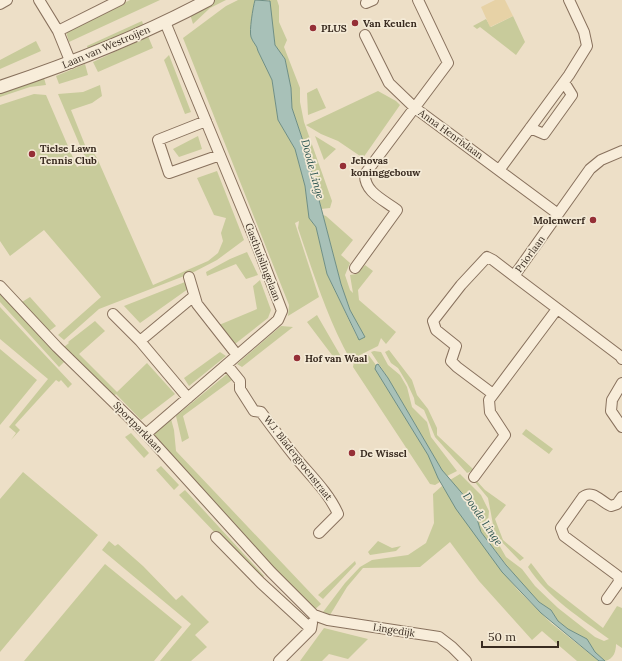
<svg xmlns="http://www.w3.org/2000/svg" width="622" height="661" font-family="Lora,serif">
<rect width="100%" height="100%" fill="#eddfc7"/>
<path fill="#c8cb9b" d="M130,0H160L69,42L66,32Z
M215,0H226L210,8L193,24L190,14Z
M238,0H255C253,7 249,31 251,37C253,43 257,45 258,51L272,80L278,120L295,149L305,186L309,217L316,227L327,274L357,337H365L350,310L341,284L323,215L326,216L353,240L341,255L350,263L345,275L350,290L353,293L350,275L356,274L365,265L373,271L358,290L359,300L396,332L386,344L381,338L378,346L352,359H350C327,318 313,272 298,228L299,221L295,223L319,297L288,316L289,305L183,38L226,6Z
M269,0H277L279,6V22L287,40L284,47L300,88V102L304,122L332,201L330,208L321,209L306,150L292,108L291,88L285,59L275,45Z
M513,16L525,42L516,55L480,27L477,29L473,26L486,19L491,27Z
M142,21L144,27L89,52L87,46Z
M148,36L153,48L98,72L93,62Z
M36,41L41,51L0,69V60Z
M169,55L191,112L185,114L164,60Z
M85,64L88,75L59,84L56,76Z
M44,78L46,85L30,87L0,97V92Z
M100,85L102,96L92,103L71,110L87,150L91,149L97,158L153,285L208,261L218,253L223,241L221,233L226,218L214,215L197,178L217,171L244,240L217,260L192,273L99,309L64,340L58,335L101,297L44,230L10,256L0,241V105L34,94L46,95L77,167L87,162L58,94L83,92Z
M317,88L326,108L308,115L307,93Z
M378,91L396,101L400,105L363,158L338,141L321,134L306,125Z
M198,136L202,149L179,157L173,149Z
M315,136L336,149L324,160Z
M247,252L258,275L246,279L236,264L207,276L206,272L230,259Z
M260,280L271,310L268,318L235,344L219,325L257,309L253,286Z
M185,282L188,289L140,323L124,306Z
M0,293L65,361L59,367L0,302Z
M30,297L56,326L48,332L22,302Z
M0,307L72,384L68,388L61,380L59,382L56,380L15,425L20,430L11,440L16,433L9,427L48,379L0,339Z
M317,315L343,360L338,363L307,322Z
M95,321L105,331L79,354L117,392L147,363L175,394L141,420L116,394L113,397L64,347L69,343L68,342Z
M281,326L293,327L242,367L237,364Z
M0,349L37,380L0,425Z
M389,350L412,380L417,395L428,409L437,428V435L474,470L467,473L435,437L424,410L415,404L414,398L407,383L398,368L391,363L385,352Z
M374,351L381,352L388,365L400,375L407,387L412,407L427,422L431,437L457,471L447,476L442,470L388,378L371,352Z
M220,352L226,356L189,386L184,378Z
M367,353L376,365L375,369L428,455L440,482L435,485L430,484L353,367L354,361Z
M227,374L232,380L183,416L189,438L182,442L176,416Z
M171,419L174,430L176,451L321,604L313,611L150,436Z
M526,429L553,449L549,454L522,434Z
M131,433L149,453L144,458L125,437Z
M161,466L179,485L174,490L156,470Z
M23,472L98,535L0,652V499Z
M460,474L481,495L489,511L488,522L491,531L506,557L522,569L535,586L558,608L595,637L604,641L609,639C582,619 548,598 528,567L531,563L548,585L603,628L617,606L622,608V648L616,644C616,651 614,659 605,661L595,652L587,639L568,629L558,621L551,610L539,602L518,580L481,532L476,514L468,500L450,480Z
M475,479L485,490L506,505L495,519L503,540L524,558L520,561L495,535L488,498L474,481Z
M442,486L482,544L517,589L551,623L599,661H577L542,631L532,640L479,581L450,542L420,567L363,568L347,587L330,615L323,612L345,583L360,567L372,560L408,555L426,543L434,523L433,494Z
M185,490L264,576L260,580L179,495Z
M109,541L115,546L118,544L143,566L176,600L182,595L209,622L195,635L207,647L191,661H160L191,624L102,550Z
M378,541L392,548L401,546L396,551L370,555L368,552Z
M355,561L356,564L323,599L318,595Z
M105,564L182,627L154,661H24Z
M324,628L368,639L348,659L329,654L322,661H300Z"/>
<path fill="#e7d2a6" d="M495,0H505L513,16L490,27L481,7Z"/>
<path fill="#a8c1b8" stroke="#6f8f85" d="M255,0L270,1L275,45L285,59L291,88L292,108L306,150L341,284L350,310L365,337L359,340L327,274L316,227L309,218L305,186L295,149L278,120L272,80L258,51C257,45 253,43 251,37C249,31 253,7 255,0Z
M378,364L388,378L442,470L473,506L481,532L506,565L539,602L551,610L558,621L568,629L587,639L595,652L605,661H599L541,613L502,572L456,509L438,478L428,455L375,369L376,365Z"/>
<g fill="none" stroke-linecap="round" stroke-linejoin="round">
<g stroke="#88715d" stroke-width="12">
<path id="minor" d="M39,0L58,31L71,63
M366,3L373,0
M0,4L7,0
M58,31L120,0
M365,35L389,83L415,108L558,214
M206,121L158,140L169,173L220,155
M530,128L544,134L572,95L564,82
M622,151L601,160L590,169L514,276L620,356L622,359
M500,169L569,75L587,46L584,32L569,0
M355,268L397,210C384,200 364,192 365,174L448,63L418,0
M189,277L197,304L237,355
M0,286L57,347L146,434L271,572L314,615L328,620L439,637L452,647L466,661
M113,314L140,341
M227,365L240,381V389L254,411L261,412C272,427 284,443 296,458C311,476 329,493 338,514L319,533
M622,383L612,400L611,411L622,427
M493,394L457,367L451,361L456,346L436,330L433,321L461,285L487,257L493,260L514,276
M188,398L140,341L194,296
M146,434L269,328L278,320L282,311L255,240L165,22
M474,477L505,435L490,412L489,400L557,309
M216,537L261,583L311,629
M607,599L619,582L618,576L564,536L561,528L583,497C593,489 601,502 611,506L617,504L622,497
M279,661L311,629L312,623"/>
</g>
<g stroke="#88715d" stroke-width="14">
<path id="tertiary" d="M0,87C72,63 141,36 208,0"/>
</g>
<use href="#minor" stroke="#f8edda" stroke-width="10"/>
<use href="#tertiary" stroke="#f8edda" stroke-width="12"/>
</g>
<g fill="#952f36" stroke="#f4ead6" stroke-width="1.5">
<circle cx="355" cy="23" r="4"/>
<circle cx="313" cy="28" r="4"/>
<circle cx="32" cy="154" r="4"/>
<circle cx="343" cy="166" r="4"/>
<circle cx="593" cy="220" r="4"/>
<circle cx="297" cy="358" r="4"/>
<circle cx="352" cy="453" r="4"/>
</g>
<g text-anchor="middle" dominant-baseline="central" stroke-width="3.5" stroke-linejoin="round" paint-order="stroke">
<g font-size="10" font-weight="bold" fill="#392b20" stroke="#f4ead6" text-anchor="start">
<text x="363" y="23">Van Keulen</text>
<text x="321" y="28">PLUS</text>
<text x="40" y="148">Tielse Lawn<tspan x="40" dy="12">Tennis Club</tspan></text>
<text x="351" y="160">Jehovas<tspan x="351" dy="12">koninggebouw</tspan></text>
<text x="585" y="220" text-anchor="end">Molenwerf</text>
<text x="305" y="358">Hof van Waal</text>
<text x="360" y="453">De Wissel</text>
</g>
<g font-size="10" fill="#392b20" stroke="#f4ead6">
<text transform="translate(106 47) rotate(-23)">Laan van Westroijen</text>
<text transform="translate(451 134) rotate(36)">Anna Henrixlaan</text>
<text transform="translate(530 254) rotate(-54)">Priorlaan</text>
<text transform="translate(263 262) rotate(69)">Gasthuislingelaan</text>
<text transform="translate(138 427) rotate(46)">Sportparklaan</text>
<text transform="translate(298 458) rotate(52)">W.J. Bladergroenstraat</text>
<text transform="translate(394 630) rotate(9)">Lingedijk</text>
</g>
<g font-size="11" font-style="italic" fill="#305853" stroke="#f4ead6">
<text transform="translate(313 169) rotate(75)">Doode Linge</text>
<text transform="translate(483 519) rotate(56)">Doode Linge</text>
</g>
</g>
<path d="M482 641v6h76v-6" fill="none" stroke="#392b20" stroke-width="2"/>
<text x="488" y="641" font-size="12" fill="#392b20" stroke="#f4ead6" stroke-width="3" paint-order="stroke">50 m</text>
</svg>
